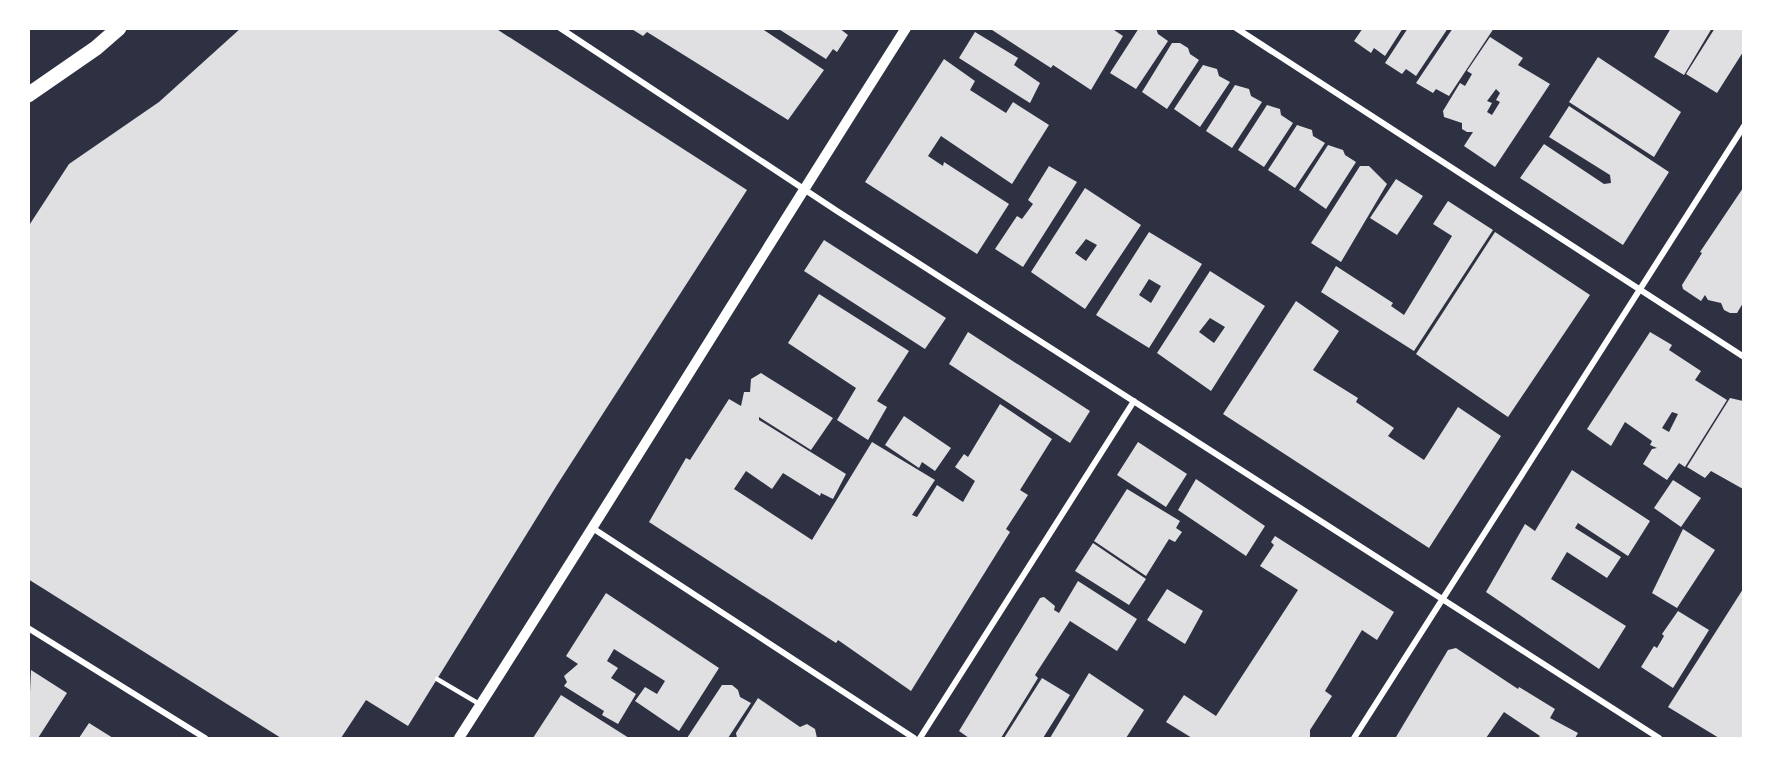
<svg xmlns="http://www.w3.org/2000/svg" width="1772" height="767" font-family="Commissioner,sans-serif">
<rect width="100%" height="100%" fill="#2d3142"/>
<path fill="#e0e0e3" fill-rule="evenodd" d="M241,28H495L747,190L557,485L408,726L366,700L341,738H281L28,579V227L69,164L159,102Z
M630,28H761L824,70L788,120L647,32L643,36Z
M777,28H839L848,35L837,52L833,49L826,59Z
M989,28H1111L1123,36L1091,90L1053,65L1051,68Z
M1139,28H1156L1158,34L1168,41L1136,89L1110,73Z
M1363,28H1403L1385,56L1374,48L1371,53L1354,41Z
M1408,28H1448L1416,76L1406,69L1402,74L1385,63Z
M1453,28H1494L1449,96L1436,89L1433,93L1416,83Z
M1671,28H1712L1684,75L1654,57Z
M1715,28H1743V52L1717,93L1686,74Z
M975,32L1018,58L1014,65L1040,83L1030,103L959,58Z
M1490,37L1523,58L1518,65L1550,84L1495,167L1464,146L1473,132H1467L1462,129V123L1444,117L1443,111L1460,83L1465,86L1472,74L1467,71ZM1496,89L1500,93L1496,100L1500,102L1492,115L1487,112L1492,103L1487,101Z
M1172,43H1180L1188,48L1190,54L1199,60L1167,109L1142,92Z
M1598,57L1681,112L1654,157L1569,102Z
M944,59L975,81L970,90L1006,113L1013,102L1049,125L1012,184L941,136L928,156L943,166L944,162L1009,204L977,254L865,182Z
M1203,65L1217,69L1219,76L1230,82L1200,127L1174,109Z
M1235,85L1249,89L1251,96L1262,102L1232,148L1206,131Z
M1267,105L1280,109L1281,115L1293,123L1264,167L1238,150Z
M1569,106L1669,172L1623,245L1520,178L1544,144L1604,184L1611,183L1610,175L1549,137Z
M1297,125L1312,130L1313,136L1325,143L1295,188L1268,170Z
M1328,145L1343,150L1345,155L1356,162L1326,209L1299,190Z
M1049,166L1077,182L1023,267L995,249L1017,216L1022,219L1033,204L1028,200Z
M1360,166H1369L1387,184L1341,262L1311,243Z
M1396,179L1423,196L1397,235L1370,218Z
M1085,188L1141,225L1085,309L1031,272ZM1086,239L1097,245L1086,261L1075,253Z
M1743,188V303L1737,313H1730L1724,310L1721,303L1708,300L1705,295L1701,301L1683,289L1682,285L1702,253L1700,252Z
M1448,201L1493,230L1414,351L1321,292L1336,266L1393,303L1391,306L1404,315L1452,236L1433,224Z
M1149,232L1202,264L1149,348L1096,315ZM1149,279L1161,286L1151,303L1139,295Z
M1495,232L1590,295L1508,417L1416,354Z
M824,240L946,318L925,349L804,271Z
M1210,271L1265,306L1211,391L1157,353ZM1210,318L1225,327L1214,343L1199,332Z
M819,294L909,351L877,401L887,407L868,440L837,420L856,388L788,343Z
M1296,301L1339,331L1313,370L1358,398L1356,402L1394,428L1388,436L1424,460L1458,407L1501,436L1429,548L1223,414Z
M968,332L1090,411L1070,443L949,364Z
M1650,332L1672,345L1669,350L1701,371L1695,380L1727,400L1685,467L1679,463L1667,480L1643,464L1652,449L1657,448L1650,445L1652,441L1625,422L1611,446L1587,429ZM1672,412L1678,414L1669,432L1662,428Z
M761,373L833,418L811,450L759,417V420L846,474L833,499L821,493L820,496L783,473L772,489L746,471L734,489L812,540L872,442L935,480L912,515L917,517L937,485L963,502L975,481L955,467L964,454L968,457L1000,404L1052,439L1020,490L1028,495L1006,529L1010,532L911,691L838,640L836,643L649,522L686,458L690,460L729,399L741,406L744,392H750L751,379Z
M1730,398L1743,401V489L1711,471L1705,478L1687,467Z
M904,416L951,448L935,471L922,462L919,468L885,445Z
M1138,442L1187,474L1166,507L1117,475Z
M1572,470L1650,521L1628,556L1578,523L1575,528L1621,557L1607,578L1567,552L1551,579L1626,626L1599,669L1486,592L1525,524L1535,531Z
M1196,479L1265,526L1246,556L1178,510Z
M1673,480L1701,498L1681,527L1654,508Z
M1127,489L1180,521L1176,528L1182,532L1175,542L1169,539L1146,576L1094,541Z
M1683,529L1715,550L1677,608L1652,593Z
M1275,536L1394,612L1377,640L1362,630L1325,691L1332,696L1310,730V738H1192L1166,722L1184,695L1216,716L1298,590L1260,566L1274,545L1271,542Z
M1093,543L1146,579L1129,605L1075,571Z
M1078,581L1137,619L1117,651L1070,621L1035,675L1038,678L1001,738H969L959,731L1040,598L1044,597L1055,606L1054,610L1059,613Z
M1167,589L1203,611L1185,644L1147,620Z
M1743,589V738H1719L1668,707Z
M606,593L719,668L679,731L635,701L645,687L657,694L665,681L614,649L607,661L618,668L611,678L636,694L618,724L602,715L604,711L564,686L567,682L564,676L578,664L566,656Z
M1678,611L1709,630L1673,688L1641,667L1654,646L1657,648L1664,636L1662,634Z
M1456,648L1518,689L1519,687L1555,709L1550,718L1578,733L1575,738H1538L1540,736L1504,712L1486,738L1396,737L1448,650Z
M31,670L67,693L38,738H28Z
M1089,673L1144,710L1126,738H1050Z
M1042,678L1070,695L1043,738H1004Z
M722,685H732L738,690L740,697L751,703L728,738H687Z
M561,695L629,738H533Z
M758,698L800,727L807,724L815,729L817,738H737L736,733Z
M89,723L113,738H79Z"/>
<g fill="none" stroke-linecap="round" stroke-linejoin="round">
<path stroke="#fff" stroke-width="4.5" d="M437,679L481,705"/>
<path stroke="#fff" stroke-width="6" d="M560,28L837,211L1659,738
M1236,28L1744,357
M594,529L914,738
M28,628L205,738
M920,738L1134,401
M1354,738L1744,126"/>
<path stroke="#fff" stroke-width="10" d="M459,738C610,503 756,264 906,28"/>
<path stroke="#fff" stroke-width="15" d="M28,95L96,48L119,28"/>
</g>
<rect width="1772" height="767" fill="none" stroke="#ffffff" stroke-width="60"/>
</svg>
